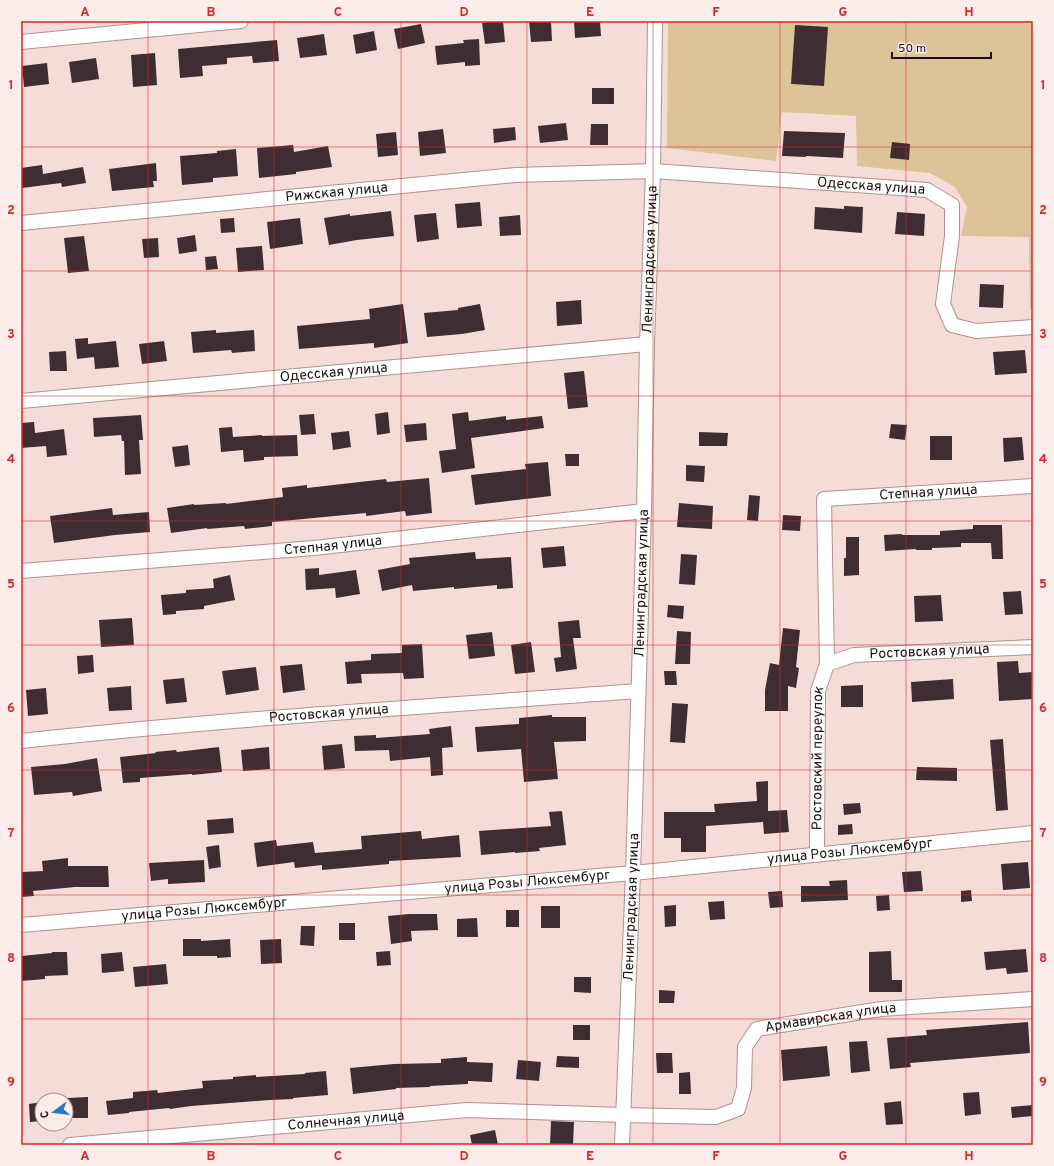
<svg xmlns="http://www.w3.org/2000/svg" width="1054" height="1166" font-family="Overpass,sans-serif">
<rect width="100%" height="100%" fill="#f6dcd8"/>
<path fill="#dcc398" d="M668,21H1033V309H1030L1029,237L961,236L967,207L955,187L930,173L857,166L856,116L782,112L776,161L667,148Z"/>
<path fill="#402d33" d="M497,21H503L505,42L485,44L482,23Z
M529,21H551L552,41L531,42Z
M574,21H600L601,36L575,38Z
M421,24L425,43L398,49L394,29Z
M795,25L828,27L824,86L791,84Z
M374,31L377,50L356,54L353,35Z
M324,34L327,55L300,58L297,38Z
M479,39L480,65L465,66V62L437,65L435,46L464,43L463,40Z
M277,40L279,61L253,63L252,56L227,58V64L202,66L203,76L180,78L178,49Z
M155,53L157,85L133,87L131,55Z
M96,58L99,79L72,83L69,62Z
M47,63L49,84L24,87L22,66Z
M592,88H614V104H592Z
M566,123L568,140L540,143L538,126Z
M591,124H608V145H590Z
M515,127L516,140L494,143L493,129Z
M443,129L446,153L420,156L418,132Z
M784,131L845,133L843,158L806,156V157L782,156Z
M396,132L398,155L378,157L376,134Z
M892,142L910,144L909,160L890,158Z
M293,145L294,152L328,146L332,167L296,172V174L259,178L257,148Z
M236,149L238,176L213,178V182L182,185L180,156L217,153V151Z
M156,163L157,181H153L154,187L112,191L109,169Z
M42,165L43,174L83,167L86,183L62,187L61,183L22,188L21,168Z
M480,202L482,226L457,228L455,204Z
M844,206L863,207L862,233L814,229L815,207L844,209Z
M391,211L394,236L357,240L329,245L324,218L350,214V216Z
M897,212L925,214L924,236L895,234Z
M436,213L439,239L417,242L414,215Z
M520,215L521,235L500,236L499,217Z
M234,218L235,232L221,233L220,219Z
M300,218L303,244L270,249L267,222Z
M195,235L197,251L179,254L177,238Z
M84,236L89,271L68,273L64,238Z
M158,238L159,257L144,258L142,239Z
M262,246L264,270L238,272L236,248Z
M216,256L218,269L206,270L205,257Z
M980,284L1004,285L1003,308L979,307Z
M581,300L582,324L557,326L556,302Z
M403,304L408,343L374,348V343L299,349L297,326L370,319L369,309Z
M480,304L485,330L462,334L427,337L424,313L458,310V308Z
M216,330V333L254,330L255,351L232,353L231,350L193,353L191,332Z
M88,338V344L116,341L119,367L95,369L94,357L77,359L75,339Z
M164,341L167,361L142,364L139,344Z
M1025,350L1027,373L995,375L993,352Z
M66,351L67,371H50L49,352Z
M584,371L588,407L568,409L564,373Z
M388,412L390,433L377,435L375,414Z
M468,412L469,421L506,416V420L542,416L544,428L471,438L475,468L442,473L439,451L456,449L452,414Z
M314,414L316,434L301,435L299,415Z
M141,415L143,440H139L141,474L125,475L124,441H122L121,435L94,437L93,418Z
M34,422L35,433L64,429L67,455L47,457L46,446L21,448V423Z
M426,423L427,440L406,442L404,425Z
M891,424L907,425L905,440L889,438Z
M232,427L233,437L262,435V436L297,435L298,456L264,457V460L244,462L243,450L221,452L219,428Z
M349,431L351,447L333,450L331,433Z
M699,432L728,433L727,446H699Z
M930,436H952V460H930Z
M1022,437L1024,460L1004,462L1003,438Z
M188,445L190,465L175,467L172,447Z
M565,454H579V466H566Z
M548,462L551,496L475,505L471,475L526,469L525,464Z
M686,465L705,466L704,482L686,481Z
M429,478L432,513L406,516L405,511L366,516V513L272,522V526L245,529L244,526L207,529V528L171,533L167,508L194,504V505L226,503V504L283,497L282,488L307,485V488L386,479L387,482Z
M749,495L760,496L758,521L747,520Z
M679,503L713,506L712,529L677,527Z
M112,508L113,515L149,512L150,532L115,535L54,543L50,516Z
M783,515L801,516L800,531L782,530Z
M973,525H1002L1003,559H992L991,543H961V547L932,548V550H916V549L885,551L884,535L902,534V535H940V531L973,529Z
M846,537H859V575L844,576V558H846Z
M564,546L566,566L543,568L541,548Z
M475,552L476,559L511,557L513,588L497,589V585L454,589V587L413,591L412,585L382,591L378,570L410,564L409,558Z
M681,554L697,555L695,585L679,584Z
M319,568V575L356,570L360,594L336,598L335,588L306,590L305,569Z
M230,575L235,600L204,606V609L176,611V614L163,615L161,595L186,593V590L214,588L213,579Z
M1021,591L1023,614L1005,615L1003,592Z
M941,595L943,621L915,622L914,596Z
M668,605L684,606L683,619L667,617Z
M132,618L134,645L101,647L99,620Z
M579,620L581,638H573L577,669L556,672L554,658L561,657L558,622Z
M783,628L800,630L796,667L799,668L796,688L788,686V711H765V690L770,663L779,665Z
M677,631L691,632L690,664H675Z
M492,632L495,656L469,659L466,635Z
M531,642L535,672L515,674L511,645Z
M422,644L424,678L404,679L403,673L361,674L362,683L347,684L345,662L371,660V654L402,653V645Z
M93,655L94,672L78,674L77,656Z
M1018,661L1019,673L1033,672V699L999,701L997,662Z
M302,664L305,690L283,693L280,666Z
M256,667L259,690L226,695L222,671Z
M664,671H676L677,685H665Z
M184,678L187,702L166,704L163,680Z
M953,679L954,699L912,702L911,682Z
M863,685V707H841V686Z
M131,686L132,710L109,711L107,688Z
M46,688L48,714L28,716L26,690Z
M672,703L688,704L685,743L670,742Z
M552,715V717H586V741L554,742L558,779L524,782L521,749L477,752L475,727L519,724V718Z
M451,726L453,747L442,748L443,775L431,776L430,757L390,761L389,750L355,751L354,736L376,735V738L430,734L429,729Z
M1003,739L1008,810L996,811L990,740Z
M342,744L345,768L324,770L322,746Z
M219,747L222,772L192,775V774L140,778V782L123,783L120,757L156,753L155,752L176,750L177,752Z
M269,747L270,769L243,771L241,750Z
M97,758L102,791L73,796L72,792L34,795L31,767L65,764Z
M917,767L957,768V781L916,780Z
M768,781V811L787,810L789,832L764,834L763,822L706,826V852H681V838H664V812H715L714,804L757,801L756,782Z
M860,803L861,813L844,815L843,804Z
M562,811L566,845L539,848L540,851L515,853V852L481,855L479,831L551,826L549,812Z
M233,818L234,833L208,835L207,820Z
M852,824L853,834L838,835V825Z
M421,831L422,839L459,835L461,857L389,861V864L322,870V865L295,868L294,862L257,867L254,843L276,840L277,846L313,842L315,853L362,849L361,836Z
M219,845L221,867L209,869L206,847Z
M68,858V866H108L109,887H75L33,891L34,896L21,897V872L43,871L42,861Z
M204,860L205,882L168,884V879L151,881L149,863Z
M1028,862L1030,888L1003,890L1001,864Z
M921,871L923,891L904,892L902,872Z
M847,880L848,900L801,902V886H830L829,881Z
M971,890L972,901L961,902V891Z
M782,891L783,907L770,908L768,892Z
M889,895L890,910L877,911L876,896Z
M724,901L725,919L710,920L708,902Z
M676,905V926L665,927L664,906Z
M541,906H560V928H541Z
M506,910H519V927H506Z
M409,914H437L438,930L411,931L412,941L391,944L388,916Z
M477,918L478,937H457V919Z
M339,923H355V940H339Z
M301,926H315L314,946L300,945Z
M183,939H201V941L230,939L231,957L217,958V956H183Z
M281,939L282,963L261,964L260,940Z
M1026,949L1028,972L1007,974L1006,968L986,970L984,952Z
M390,951L391,965L377,966L376,952Z
M891,951L892,980H902V992H869V952Z
M52,952H67L68,975L45,976V979L21,981V956L52,953Z
M122,952L124,971L102,973L101,954Z
M166,964L168,984L135,987L133,967Z
M574,977H591V993L574,992Z
M659,990L675,991L674,1003H659Z
M1028,1022L1030,1053L910,1063L911,1067L890,1069L887,1038L927,1035L926,1030Z
M573,1025H590V1040H573Z
M867,1041L870,1071L851,1073L849,1042Z
M827,1046L830,1076L783,1081L781,1050Z
M656,1053H672L673,1073H657Z
M557,1056L579,1057V1068L556,1067Z
M467,1057V1062L493,1063L492,1082L468,1081V1084L430,1086V1087L396,1088V1089L353,1094L350,1068L394,1064L441,1063V1059Z
M518,1060L541,1062L539,1081L516,1079Z
M326,1071L328,1095L293,1098V1099L269,1100L191,1106L170,1109L169,1108L129,1112V1113L108,1115L106,1101L133,1098V1092L157,1090L158,1093L203,1088L202,1081L233,1079V1077L256,1075V1077L305,1074V1073Z
M690,1072L691,1094H679V1073Z
M979,1092L981,1114L965,1116L963,1093Z
M88,1097V1118H68L67,1098Z
M901,1101L903,1124L886,1125L884,1103Z
M42,1102V1121L30,1122L29,1104Z
M1033,1105V1116L1012,1118L1011,1107Z
M551,1121L574,1122L573,1145H550Z
M495,1130L498,1145H472L470,1135Z"/>
<g fill="none" stroke-linecap="round" stroke-linejoin="round">
<g stroke="#ab938f" stroke-width="16">
<g id="minor">
<path d="M21,42L241,21"/>
<path id="s1" d="M21,223L516,175L653,171L927,190L952,205V236L943,304L952,325L976,331L1033,327"/>
<path id="s2" d="M21,401L647,344"/>
<path id="s3" d="M21,571L314,548L644,511"/>
<path id="s4" d="M827,664L854,655L1033,647"/>
<path id="s5" d="M21,741C226,719 432,706 638,691"/>
<path id="s6" d="M817,854L818,691L827,664L824,499L1033,486"/>
<path id="s7" d="M21,925L633,873L1033,833"/>
<path id="s8" d="M70,1145L467,1110L623,1115L716,1117L738,1109L744,1088L745,1047L757,1029L881,1009L1033,999"/>
<path id="s9" d="M622,1145L633,873L644,511L647,344L653,171L655,21"/>
</g>
</g>
<use href="#minor" stroke="#fff" stroke-width="14"/>
</g>
<path fill="none" stroke="#d62828" stroke-width="1" stroke-opacity="0.55" d="M148,21V1145M274,21V1145M401,21V1145M527,21V1145M653,21V1145M780,21V1145M906,21V1145M21,147H1033M21,271H1033M21,396H1033M21,521H1033M21,645H1033M21,770H1033M21,895H1033M21,1019H1033"/>
<g text-anchor="middle" dominant-baseline="central" stroke-width="4" stroke-linejoin="round" paint-order="stroke">
<g font-size="14" fill="#1a1110" stroke="#fcecea">
<text stroke="none"><textPath href="#s1" startOffset="853">Одесская улица</textPath></text>
<text stroke="none"><textPath href="#s1" startOffset="317">Рижская улица</textPath></text>
<text stroke="none"><textPath href="#s9" startOffset="886">Ленинградская улица</textPath></text>
<text stroke="none"><textPath href="#s2" startOffset="314">Одесская улица</textPath></text>
<text stroke="none"><textPath href="#s6" startOffset="461">Степная улица</textPath></text>
<text stroke="none"><textPath href="#s3" startOffset="313">Степная улица</textPath></text>
<text stroke="none"><textPath href="#s9" startOffset="562">Ленинградская улица</textPath></text>
<text stroke="none"><textPath href="#s4" startOffset="104">Ростовская улица</textPath></text>
<text stroke="none"><textPath href="#s5" startOffset="309">Ростовская улица</textPath></text>
<text stroke="none"><textPath href="#s6" startOffset="96">Ростовский переулок</textPath></text>
<text stroke="none"><textPath href="#s7" startOffset="832">улица Розы Люксембург</textPath></text>
<text stroke="none"><textPath href="#s7" startOffset="508">улица Розы Люксембург</textPath></text>
<text stroke="none"><textPath href="#s9" startOffset="238">Ленинградская улица</textPath></text>
<text stroke="none"><textPath href="#s7" startOffset="184">улица Розы Люксембург</textPath></text>
<text stroke="none"><textPath href="#s8" startOffset="830">Армавирская улица</textPath></text>
<text stroke="none"><textPath href="#s8" startOffset="277">Солнечная улица</textPath></text>
</g>
</g>
<rect width="1054" height="1166" fill="none" stroke="#fcecea" stroke-width="44"/>
<g transform="translate(54 1112) rotate(255)"><circle r="19" fill="#fcecea" stroke="#a29493"/>
<path d="M0-3L7 15L0 10L-7 15Z" fill="#2a76c6"/>
<text y="-6" font-size="11" font-weight="bold" text-anchor="middle" fill="#1a1110">С</text>
</g>
<path d="M892 52v6h99v-6" fill="none" stroke="#1a1110" stroke-width="2"/>
<text x="898" y="52" font-size="12" fill="#1a1110" stroke="#fcecea" stroke-width="3" paint-order="stroke">50 m</text>
<rect x="22" y="22" width="1010" height="1122" fill="none" stroke="#d62828" stroke-width="1.5"/>
<g font-size="13" text-anchor="middle" font-weight="bold" fill="#d62828">
<text x="85" y="16">A</text>
<text x="211" y="16">B</text>
<text x="338" y="16">C</text>
<text x="464" y="16">D</text>
<text x="590" y="16">E</text>
<text x="716" y="16">F</text>
<text x="843" y="16">G</text>
<text x="969" y="16">H</text>
<text x="11" y="89">1</text>
<text x="1043" y="89">1</text>
<text x="11" y="214">2</text>
<text x="1043" y="214">2</text>
<text x="11" y="338">3</text>
<text x="1043" y="338">3</text>
<text x="11" y="463">4</text>
<text x="1043" y="463">4</text>
<text x="11" y="588">5</text>
<text x="1043" y="588">5</text>
<text x="11" y="712">6</text>
<text x="1043" y="712">6</text>
<text x="11" y="837">7</text>
<text x="1043" y="837">7</text>
<text x="11" y="962">8</text>
<text x="1043" y="962">8</text>
<text x="11" y="1086">9</text>
<text x="1043" y="1086">9</text>
<text x="85" y="1160">A</text>
<text x="211" y="1160">B</text>
<text x="338" y="1160">C</text>
<text x="464" y="1160">D</text>
<text x="590" y="1160">E</text>
<text x="716" y="1160">F</text>
<text x="843" y="1160">G</text>
<text x="969" y="1160">H</text>
</g>
</svg>
